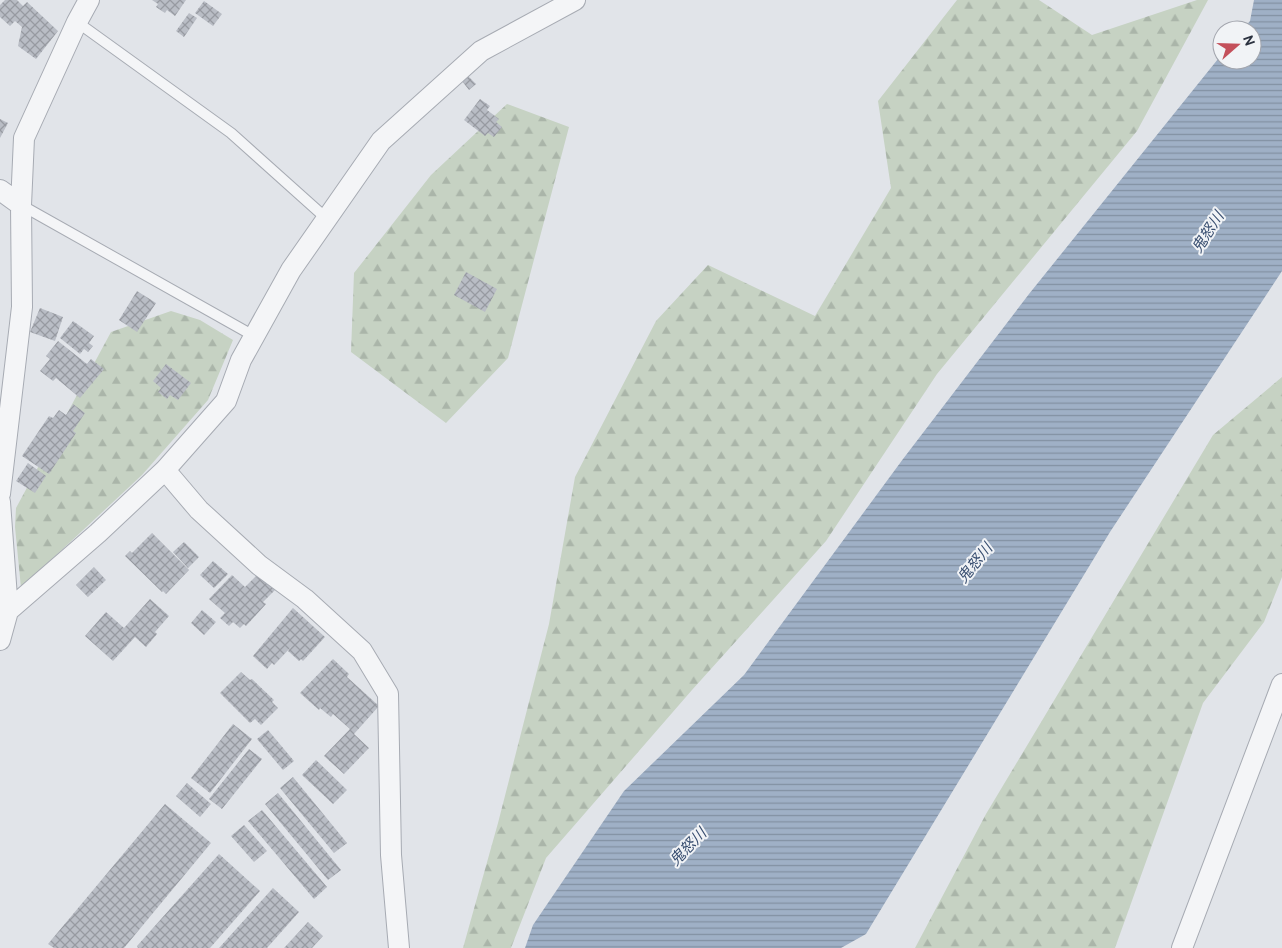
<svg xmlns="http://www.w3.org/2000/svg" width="1282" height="948" font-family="Overpass,'Noto Sans JP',sans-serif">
<defs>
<pattern id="forest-firs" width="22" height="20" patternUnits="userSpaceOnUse" patternTransform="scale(1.25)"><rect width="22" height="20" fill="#c6d2c3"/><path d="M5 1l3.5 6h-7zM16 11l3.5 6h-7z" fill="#aab5a9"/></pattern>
<pattern id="water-rules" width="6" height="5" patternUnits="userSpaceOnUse" patternTransform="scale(1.25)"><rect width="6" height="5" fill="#9fb0c6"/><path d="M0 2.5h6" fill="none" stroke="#8290a2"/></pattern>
<pattern id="building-cross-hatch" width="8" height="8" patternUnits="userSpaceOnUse" patternTransform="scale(1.25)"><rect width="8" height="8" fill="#b9bdc5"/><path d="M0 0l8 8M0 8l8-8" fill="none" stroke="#979aa1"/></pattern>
</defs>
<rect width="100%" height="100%" fill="#e1e4e9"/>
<path fill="url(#forest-firs)" d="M957,0H1039L1092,35L1197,0H1208L1137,131L937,374L826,541L692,690L546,858L511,948H463L498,823L549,624L575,477L656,321L708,265L815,316L891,188L878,101Z
M507,104L569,127L508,358L446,423L351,352L354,273L431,175Z
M171,311L200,320L233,340L208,400L142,475L21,588L15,527L16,508L111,332Z
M1282,377V577L1264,622L1203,703L1115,948H915L986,814L1213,435Z"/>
<path fill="url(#water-rules)" d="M1254,0H1282V271L1110,532L866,934L841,948H525L533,925L624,791L744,675L903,459L1029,294L1222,54V60H1252V30H1242L1250,21Z"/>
<path fill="url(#building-cross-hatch)" d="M5,0H17L23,6L27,2L58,31L36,59L18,46L22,27L15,21L10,26L0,17V5Z
M152,0H186L175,16L167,10L165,13L156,7L158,4Z
M204,1L222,14L213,26L195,13Z
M189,13L197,18L184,37L176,31Z
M468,76L476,84L469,90L462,81Z
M480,99L490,106L487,110L499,119L496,122L502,127L494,137L488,133L485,136L464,120Z
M0,119L8,123L0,138Z
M466,272L497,289L485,312L454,295Z
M137,291L156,303L137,332L119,320Z
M40,308L63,317L55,341L30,332Z
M73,321L94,336L89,343L93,346L88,352L84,349L80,354L60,338Z
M58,341L87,364L91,359L104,369L80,398L56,378L53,381L40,371L50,359L46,356Z
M166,364L191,383L178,400L170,395L167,399L158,392L161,388L153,381Z
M73,404L85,413L73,431L76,433L49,474L22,456L49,416L53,418L59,410L66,415Z
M28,463L46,476L35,493L16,481Z
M152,533L189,570L166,594L163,591L162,592L125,556L130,551L132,553Z
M184,542L199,557L188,568L173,552Z
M213,561L228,574L214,588L200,575Z
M94,567L106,580L88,597L76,585Z
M258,574L275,590L263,602L266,604L246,626L244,624L240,628L233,622L229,626L220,618L225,613L209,599L232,575L245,587Z
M150,599L169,616L155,632L157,634L146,647L135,637L113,661L85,636L106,612L124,628Z
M293,608L325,637L303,661L301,659L299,661L288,651L292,646L274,665L272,663L267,669L253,656Z
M202,610L216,622L204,635L191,623Z
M333,659L349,674L347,677L379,706L354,734L369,748L344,774L324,756L350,729L333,714L331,717L320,708L319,710L300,693Z
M241,672L250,680L252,679L274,700L272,702L278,708L261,725L255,719L250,723L220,693Z
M233,724L252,739L210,793L191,778Z
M268,730L294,761L283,770L257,739Z
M249,749L262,759L222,809L209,799Z
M316,760L347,790L333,804L302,775Z
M293,777L347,843L334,853L280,788Z
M187,783L211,804L200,817L176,796Z
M278,793L341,870L328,880L265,804Z
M165,804L211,843L124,948H54L48,944Z
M262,810L327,887L314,899L248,821Z
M244,825L267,851L254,862L231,836Z
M219,854L260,891L210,948H138L137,946Z
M273,888L299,912L267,948H219Z
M308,922L323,936L312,948H284Z"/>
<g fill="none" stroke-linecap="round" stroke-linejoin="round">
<g stroke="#a7abb3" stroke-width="12">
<path id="service" d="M77,22L231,133L327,219
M21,205L254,336"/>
</g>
<g stroke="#a7abb3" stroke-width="22">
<path id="minor" d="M0,190L21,205
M165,470L199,510L259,565L305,599L362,651L388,694L391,855L399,948
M0,494L22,307L21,205L24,138L77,22L89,0
M0,502L8,611L0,640
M8,611L98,533L165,470L226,401L241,360L291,270L381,141L481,51L575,0
M1182,948L1282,684"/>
</g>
<use href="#service" stroke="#f4f5f7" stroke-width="10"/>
<use href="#minor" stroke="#f4f5f7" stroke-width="20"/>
</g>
<g text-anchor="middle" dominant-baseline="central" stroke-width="4" stroke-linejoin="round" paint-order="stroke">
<g font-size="15" font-style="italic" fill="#384e70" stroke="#f1f3f6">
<text transform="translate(1209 233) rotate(-57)">鬼怒川</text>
<text transform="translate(976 564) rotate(-51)">鬼怒川</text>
<text transform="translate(689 848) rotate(-46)">鬼怒川</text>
</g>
</g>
<g transform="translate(1237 45) rotate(70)"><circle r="24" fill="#f1f3f6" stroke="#a2a5ad"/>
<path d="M0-4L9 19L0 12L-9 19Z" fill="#c4505b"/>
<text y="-8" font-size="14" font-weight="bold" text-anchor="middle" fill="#2b313f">N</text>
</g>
</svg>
